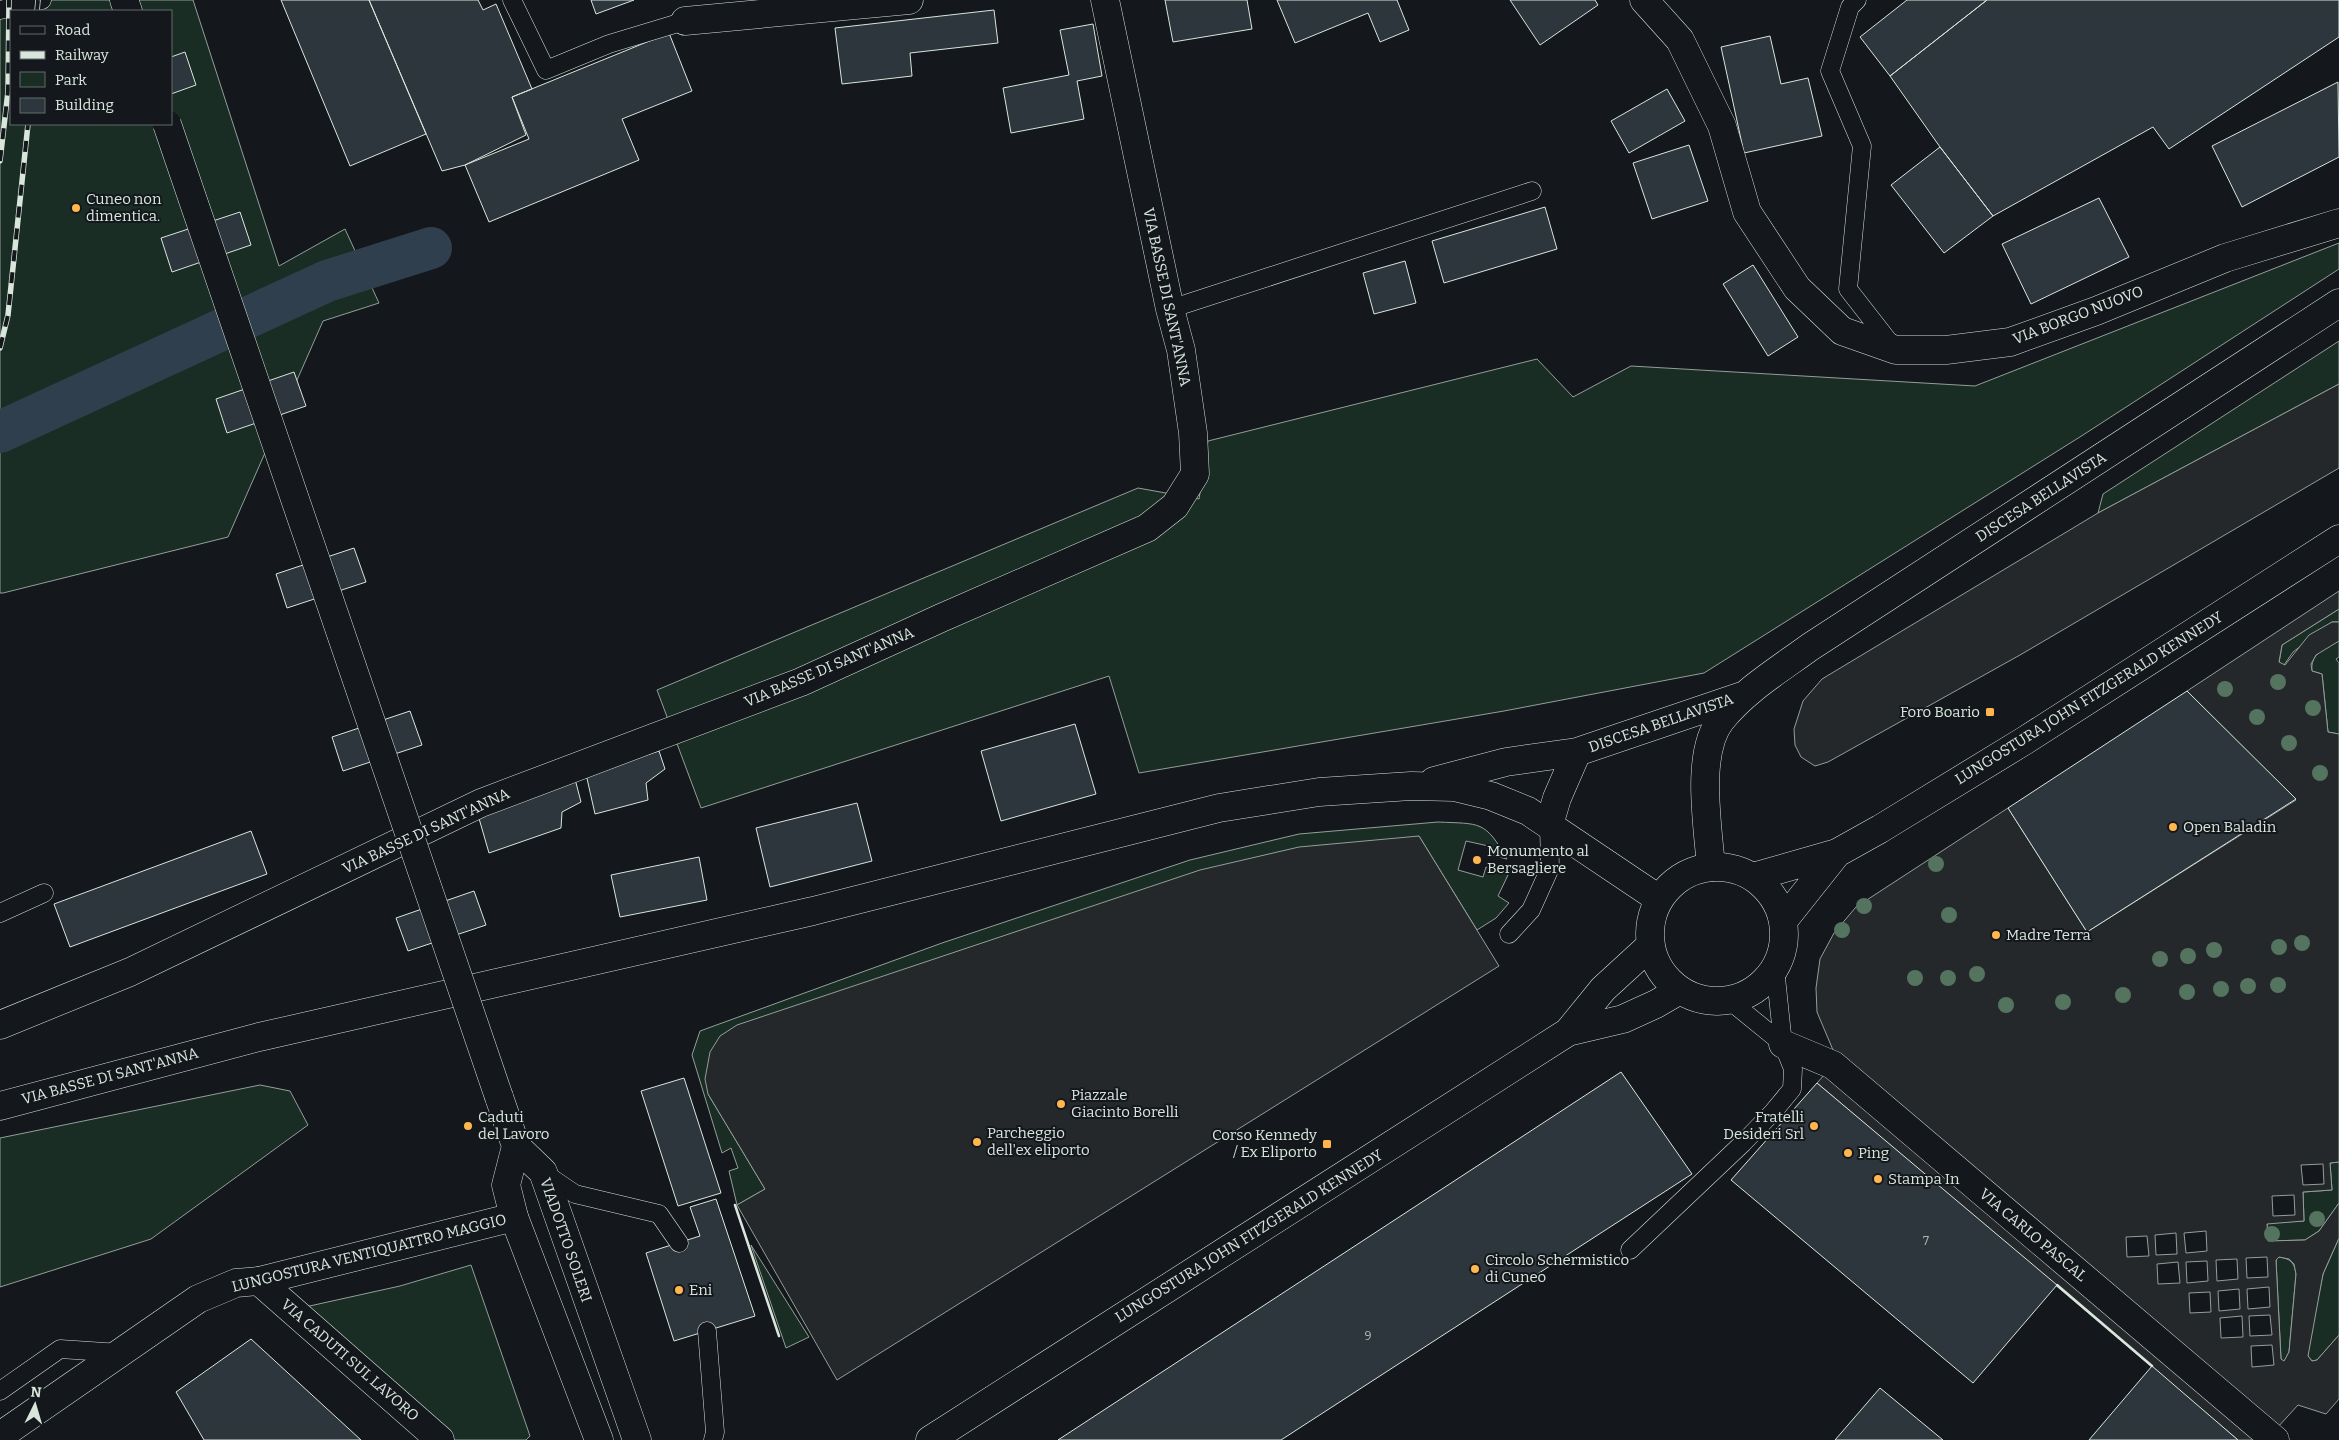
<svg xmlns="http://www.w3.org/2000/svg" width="2339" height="1440" font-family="Bitter,serif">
<rect width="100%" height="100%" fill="#14181c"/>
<path fill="#1a2d24" stroke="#939e99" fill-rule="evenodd" d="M0,0H193L279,266L345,229L379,303L323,321L228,537L3,593H0ZM11,11H171V124H11Z
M2339,243V269L2083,435L1704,673L1504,711L1139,773L1109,676L701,808L657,690L1138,488L1199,499L1208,441L1537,359L1573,397L1631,366L1975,386Z
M2339,341V384L2098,513L2103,494Z
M2339,609V622H2332L2293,652L2284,665L2279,663L2282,645Z
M2339,641V657L2336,659L2339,663V734L2328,732L2322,674L2312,671C2310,654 2325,647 2339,641Z
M1438,822C1480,824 1485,820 1507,859L1491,855L1493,847L1466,841L1458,870L1483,877L1486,867L1508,875L1498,896L1509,903L1496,918L1477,930L1419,836L708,1094L765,1189L737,1205L729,1171L738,1168L731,1148L722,1153L692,1055L700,1031L942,943L1190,860L1299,834Z
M260,1085L290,1091L308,1125L151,1239L0,1287V1138Z
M2339,1162V1203L2319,1231L2305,1240L2268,1241L2267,1223L2304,1221L2303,1192L2332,1190L2330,1163Z
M2339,1238V1335L2317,1360L2312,1361L2308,1356V1349L2323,1274Z
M751,1245L809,1337L786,1348Z
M2279,1257C2291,1259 2294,1262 2296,1274L2289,1352L2284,1362L2281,1359L2276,1260Z
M471,1265L530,1436L526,1440H453L296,1309L400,1286Z"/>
<path fill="#24282b" stroke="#939e99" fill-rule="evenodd" d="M2339,384V468L2020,655L1828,762L1815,766L1801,757L1795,745L1794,729L1803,701L1822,679L2098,513Z
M2339,591V609L2282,645L2279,662L2285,665L2309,635L2332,622H2339V641L2316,655L2311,664L2312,671L2322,674L2328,732L2339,734V1162L2330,1163L2332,1190L2303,1192L2304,1221L2267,1224L2268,1241L2305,1240L2319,1231L2339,1203V1238L2323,1274L2308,1356L2312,1361L2317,1360L2339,1335V1399L2326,1414L2298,1405L2266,1440H2238L1817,1083L1833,1065L1834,1059L1833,1050L1817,1012L1816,988L1820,959L1834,933L1856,907L2008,808L2087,932L2296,800L2187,691ZM2323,1164L2324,1184L2303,1185L2301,1165ZM2294,1195L2295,1215L2273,1216L2272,1196ZM2206,1231L2207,1251L2186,1253L2184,1233ZM2176,1233L2177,1254L2156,1255L2155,1235ZM2147,1236L2149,1256L2127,1257L2126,1237ZM2267,1257L2268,1277L2247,1278L2246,1258ZM2279,1257L2289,1259L2294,1264L2296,1274L2289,1352L2284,1361L2281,1359L2276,1260ZM2237,1259L2238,1279L2217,1281L2216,1260ZM2207,1261L2208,1281L2187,1283L2186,1262ZM2178,1262L2180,1283L2158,1284L2157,1264ZM2269,1287L2270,1307L2248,1309L2247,1289ZM2239,1289L2240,1309L2219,1311L2218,1291ZM2210,1292L2211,1312L2190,1313L2189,1293ZM2270,1315L2272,1335L2250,1336L2249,1316ZM2242,1316L2243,1337L2221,1338L2220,1318ZM2272,1345L2274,1365L2252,1367L2251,1346Z
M1419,836L1499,966L837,1380L737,1205L765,1189L708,1094L705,1079L710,1052L720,1036L737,1025L1200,870L1299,847Z"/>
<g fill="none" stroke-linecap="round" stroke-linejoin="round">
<path stroke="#2f3f4d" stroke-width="42" d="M0,432L327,281L431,248"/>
</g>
<path fill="#2c363c" stroke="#d8e6dc" d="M281,0H369L426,134L350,166Z
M369,0H478L483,10L496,4L532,89L512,97L526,135L465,165L442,171Z
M591,0H634L596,14Z
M1165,0H1247L1252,29L1173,42Z
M1277,0H1397L1409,30L1380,42L1368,13L1295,43Z
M1510,0H1595L1598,5L1540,45Z
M1907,0H1987L1890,76L1860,37Z
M1987,0H2339V37L2169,149L2153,127L1993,216L1940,147L1890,76Z
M994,10L998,43L910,53L912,76L842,84L835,28Z
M1093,24L1102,76L1077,81L1084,119L1011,133L1003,88L1069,75L1060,30Z
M669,33L692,91L622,119L639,160L489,222L465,165L529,139L512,97Z
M1770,36L1781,84L1808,78L1822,136L1744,153L1721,47Z
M185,52L196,85L171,94V57Z
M2338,82L2339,157L2242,207L2212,146Z
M1667,89L1685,121L1629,153L1611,121Z
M1689,145L1708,201L1652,219L1633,163Z
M1940,147L1993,216L1944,253L1891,185Z
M2099,198L2129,257L2031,304L2002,244Z
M1545,207L1557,249L1444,283L1432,241Z
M240,212L251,245L172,272L161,238Z
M1405,261L1416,303L1374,314L1363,273Z
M1753,265L1798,337L1768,356L1723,284Z
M294,372L306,406L227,433L216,399Z
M354,548L366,582L287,608L276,574Z
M2187,691L2296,799L2087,932L2008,808Z
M410,711L422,745L343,771L332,737Z
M1075,724L1096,794L1001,821L981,751Z
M659,751L665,769L646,783L648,800L595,814L586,774Z
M575,779L581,802L562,812L561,828L489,853L478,815Z
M857,803L872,861L770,887L756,828Z
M251,831L267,874L70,947L54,904Z
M699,857L707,900L620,917L611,875Z
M474,891L486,925L408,951L396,918Z
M1621,1072L1692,1174L1281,1440H1058Z
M684,1078L721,1193L678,1206L641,1091Z
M1817,1083L2057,1285L1973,1383L1731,1180Z
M716,1199L755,1316L674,1341L646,1253L700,1236L690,1207Z
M251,1339L361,1440H204L176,1392Z
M2152,1366L2238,1440H2089Z
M1880,1388L1943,1440H1835Z"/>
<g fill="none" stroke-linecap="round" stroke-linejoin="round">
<g stroke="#d8e6dc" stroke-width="19">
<path id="service" d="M512,0L546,70L609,44L685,21
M1857,0L1850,7L1830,71L1862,146L1848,289L1894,348
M0,10L42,0
M1170,309L1532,191
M0,913L44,893
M1509,934L1531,910L1550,868L1549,825
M1729,1000L1783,1044
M544,1173L575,1194L659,1214L679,1243
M1630,1250L1743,1143L1773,1112L1792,1089L1793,1069L1783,1044L1775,968
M707,1331L715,1432L713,1440
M0,1391L60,1349L120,1353"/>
</g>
<g stroke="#d8e6dc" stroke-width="29">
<path id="pedestrian" d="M1783,1044L1833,1065L2275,1440"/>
</g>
<g stroke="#d8e6dc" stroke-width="29">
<path id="minor" d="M1644,0L1680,40L1722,126L1747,212L1797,288L1842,331L1896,350H1946L2010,342L2096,311L2225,258L2339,223
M685,21L909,0
M1434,781L1506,762L1577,752L1742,696
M1549,825L1557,798L1577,752
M1711,867C1708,827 1695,753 1721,720C1745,690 1780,669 1810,647L2339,303
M0,1025L130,972L481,803L801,682L941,618L1147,528L1175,506L1195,474L1193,433L1181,350L1170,309L1105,0
M0,1106L259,1037L813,911L1219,808L1319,792L1411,786L1454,787L1491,796L1528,811L1659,899
M259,1281L440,1440"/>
</g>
<g stroke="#d8e6dc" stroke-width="29">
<path id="tertiary" d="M0,1436L198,1299L236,1283L259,1281L514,1217"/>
</g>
<g stroke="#d8e6dc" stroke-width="29">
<path id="secondary" d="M124,0L128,11
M1650 934a67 67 0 1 1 134 0a67 67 0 1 1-134 0Z
M1753,877L1837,853L1880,829L2024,741L2339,539
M1783,921L1837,853
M1568,1032L1623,1019L1656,1004L1680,990
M499,1097L516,1146L543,1172L637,1440
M516,1146L506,1185L514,1217L599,1440
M930,1440L1568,1032L1603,989L1651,945"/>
</g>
<use href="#service" stroke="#14181c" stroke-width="18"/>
<use href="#pedestrian" stroke="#14181c" stroke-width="28"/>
<use href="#minor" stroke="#14181c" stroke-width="28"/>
<use href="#tertiary" stroke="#14181c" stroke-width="28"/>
<use href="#secondary" stroke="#14181c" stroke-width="28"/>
<g stroke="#d8e6dc" stroke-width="5.5">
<path id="rail" d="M37,11L38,0
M0,161L8,91L9,0
M0,348L8,315L28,124"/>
</g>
<use href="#rail" stroke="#14181c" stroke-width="4" stroke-dasharray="11" stroke-linecap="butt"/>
<g stroke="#d8e6dc" stroke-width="29" stroke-linecap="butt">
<path id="secondary-bridge" d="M167,124L499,1097"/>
</g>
<use href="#secondary-bridge" stroke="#14181c" stroke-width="28"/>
<path stroke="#d8e6dc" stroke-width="2.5" d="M735,1205L779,1336
M2057,1285L2152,1366"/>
</g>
<g fill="#55745f">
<circle cx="2278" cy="682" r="8"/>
<circle cx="2225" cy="689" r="8"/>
<circle cx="2313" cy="708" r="8"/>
<circle cx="2257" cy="717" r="8"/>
<circle cx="2289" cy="743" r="8"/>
<circle cx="2320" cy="773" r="8"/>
<circle cx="1936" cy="864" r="8"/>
<circle cx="1864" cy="906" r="8"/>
<circle cx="1949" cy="915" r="8"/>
<circle cx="1842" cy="930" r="8"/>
<circle cx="2302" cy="943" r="8"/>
<circle cx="2279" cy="947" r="8"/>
<circle cx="2214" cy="950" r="8"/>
<circle cx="2188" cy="956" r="8"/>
<circle cx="2160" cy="959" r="8"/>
<circle cx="1977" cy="974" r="8"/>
<circle cx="1915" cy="978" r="8"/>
<circle cx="1948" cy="978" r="8"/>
<circle cx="2278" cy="985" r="8"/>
<circle cx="2248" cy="986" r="8"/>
<circle cx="2221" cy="989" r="8"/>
<circle cx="2187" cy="992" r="8"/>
<circle cx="2123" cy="995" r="8"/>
<circle cx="2063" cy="1002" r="8"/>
<circle cx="2006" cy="1005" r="8"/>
<circle cx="2317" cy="1219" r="8"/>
<circle cx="2272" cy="1234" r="8"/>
</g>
<g fill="#ffb74d" stroke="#14181c" stroke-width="2">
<circle cx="76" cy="208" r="5"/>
<rect x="1985" y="707" width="10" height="10" rx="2.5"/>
<circle cx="2173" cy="827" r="5"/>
<circle cx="1477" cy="860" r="5"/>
<circle cx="1996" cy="935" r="5"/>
<circle cx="1061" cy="1104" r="5"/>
<circle cx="468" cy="1126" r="5"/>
<circle cx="1814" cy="1126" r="5"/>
<circle cx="977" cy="1142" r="5"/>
<rect x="1322" y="1139" width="10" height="10" rx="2.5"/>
<circle cx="1848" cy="1153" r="5"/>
<circle cx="1878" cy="1179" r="5"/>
<circle cx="1475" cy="1269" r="5"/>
<circle cx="679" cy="1290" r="5"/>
</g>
<g text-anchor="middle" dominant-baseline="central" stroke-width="4" stroke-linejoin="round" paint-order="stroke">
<g font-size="12" fill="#adbab4">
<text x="1926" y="1241">7</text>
<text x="1368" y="1336">9</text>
</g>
<g font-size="15" fill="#d8e6dc" stroke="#14181c" text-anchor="start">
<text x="86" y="199">Cuneo non<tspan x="86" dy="17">dimentica.</tspan></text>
<text x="1980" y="712" text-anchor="end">Foro Boario</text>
<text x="2183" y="827">Open Baladin</text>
<text x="1487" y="851">Monumento al<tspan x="1487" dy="17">Bersagliere</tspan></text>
<text x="2006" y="935">Madre Terra</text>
<text x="1071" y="1095">Piazzale<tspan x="1071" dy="17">Giacinto Borelli</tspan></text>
<text x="478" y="1117">Caduti<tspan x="478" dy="17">del Lavoro</tspan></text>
<text x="1804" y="1117" text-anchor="end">Fratelli<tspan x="1804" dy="17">Desideri Srl</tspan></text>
<text x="987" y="1133">Parcheggio<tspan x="987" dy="17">dell'ex eliporto</tspan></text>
<text x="1317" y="1135" text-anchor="end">Corso Kennedy<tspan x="1317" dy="17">/ Ex Eliporto</tspan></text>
<text x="1858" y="1153">Ping</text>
<text x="1888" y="1179">Stampa In</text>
<text x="1485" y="1260">Circolo Schermistico<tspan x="1485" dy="17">di Cuneo</tspan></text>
<text x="689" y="1290">Eni</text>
</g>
<g font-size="15" fill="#d8e6dc" stroke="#14181c">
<text transform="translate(1167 297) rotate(78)">VIA BASSE DI SANT'ANNA</text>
<text transform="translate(2078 315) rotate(-21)">VIA BORGO NUOVO</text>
<text transform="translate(2041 497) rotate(-33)">DISCESA BELLAVISTA</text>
<text transform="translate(829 667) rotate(-23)">VIA BASSE DI SANT'ANNA</text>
<text transform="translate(2089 698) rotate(-32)">LUNGOSTURA JOHN FITZGERALD KENNEDY</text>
<text transform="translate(1661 723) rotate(-19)">DISCESA BELLAVISTA</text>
<text transform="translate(426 831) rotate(-25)">VIA BASSE DI SANT'ANNA</text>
<text transform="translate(110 1076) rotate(-15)">VIA BASSE DI SANT'ANNA</text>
<text transform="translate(2033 1235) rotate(40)">VIA CARLO PASCAL</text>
<text transform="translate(1249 1236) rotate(-32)">LUNGOSTURA JOHN FITZGERALD KENNEDY</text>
<text transform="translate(566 1240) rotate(71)">VIADOTTO SOLERI</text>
<text transform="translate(369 1253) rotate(-14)">LUNGOSTURA VENTIQUATTRO MAGGIO</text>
<text transform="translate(350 1360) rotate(41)">VIA CADUTI SUL LAVORO</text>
</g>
</g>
<rect x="10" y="10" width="162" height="115" fill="#14181c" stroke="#626a69"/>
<rect x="20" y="26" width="25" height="8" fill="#14181c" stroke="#626a69"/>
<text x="55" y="35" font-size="15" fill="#d8e6dc">Road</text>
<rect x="20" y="51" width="25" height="8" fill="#d8e6dc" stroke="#626a69"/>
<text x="55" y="60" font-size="15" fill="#d8e6dc">Railway</text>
<rect x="20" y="72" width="25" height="15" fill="#1a2d24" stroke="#626a69"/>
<text x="55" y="85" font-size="15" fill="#d8e6dc">Park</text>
<rect x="20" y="98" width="25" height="15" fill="#2c363c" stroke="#626a69"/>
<text x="55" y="110" font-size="15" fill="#d8e6dc">Building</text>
<g transform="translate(35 1405) rotate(5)" stroke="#14181c" stroke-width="4" paint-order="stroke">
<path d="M0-4L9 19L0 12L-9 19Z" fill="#d8e6dc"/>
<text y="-8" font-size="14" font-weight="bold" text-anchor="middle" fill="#d8e6dc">N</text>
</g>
</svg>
